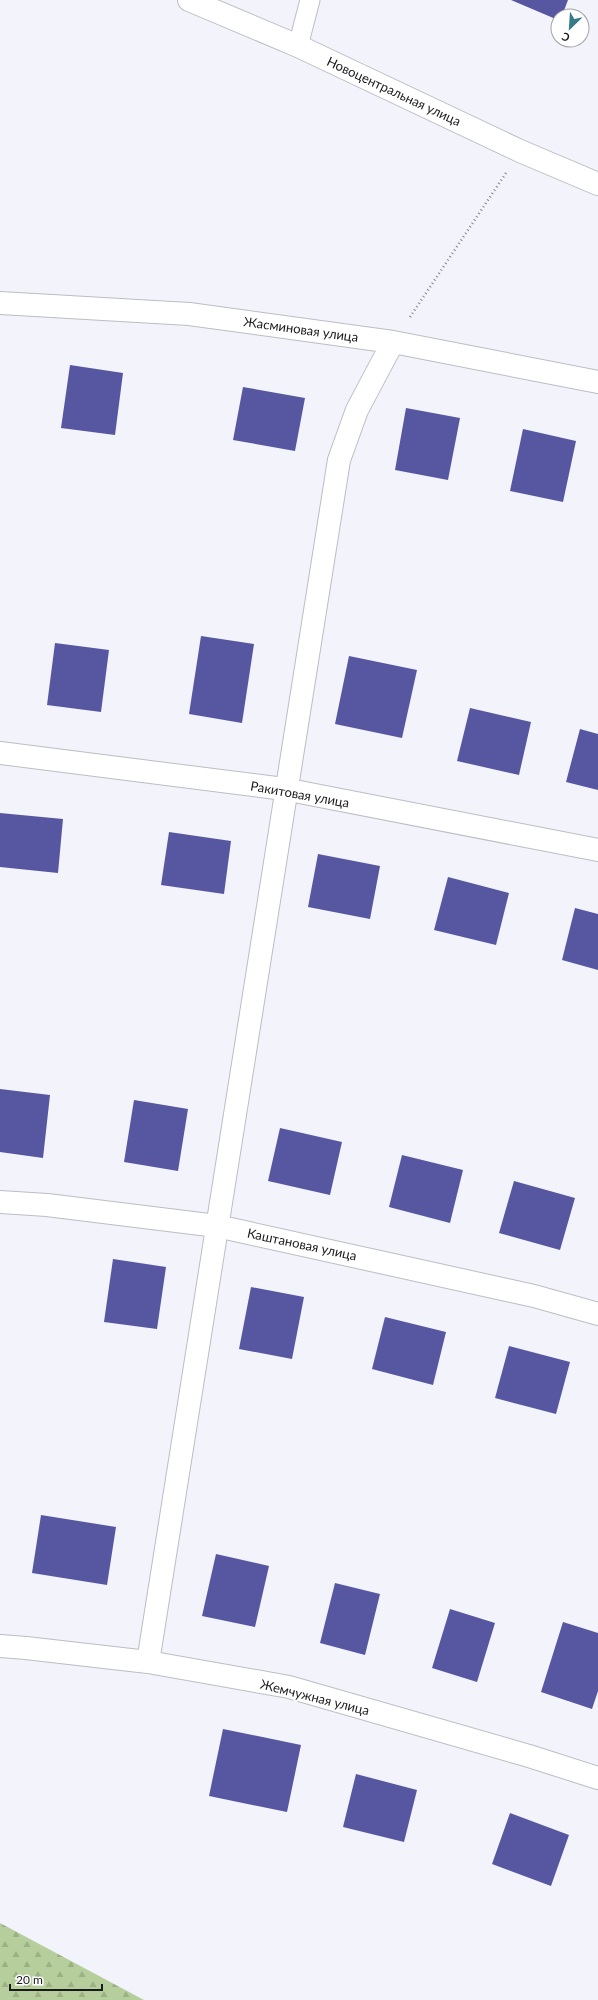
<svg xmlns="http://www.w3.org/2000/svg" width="598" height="2000" font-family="Lato,sans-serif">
<defs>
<pattern id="forest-firs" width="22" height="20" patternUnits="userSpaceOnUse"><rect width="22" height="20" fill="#b6ce9b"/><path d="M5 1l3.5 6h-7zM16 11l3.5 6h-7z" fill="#9cb085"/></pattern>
</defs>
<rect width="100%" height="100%" fill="#f2f3fb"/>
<path fill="url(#forest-firs)" d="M0,1923L144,2000H0Z"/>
<path fill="#5757a1" d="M511,0H568L562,16H558V20Z
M70,365L123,373L115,435L61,428Z
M243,387L305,398L295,451L233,440Z
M406,408L460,418L448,480L395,470Z
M523,429L576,441L563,502L510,491Z
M201,636L254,644L242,723L189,714Z
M55,643L109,650L101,712L47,705Z
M349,656L417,670L402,738L335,724Z
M470,708L531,722L519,775L457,761Z
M580,729L598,734V790L566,782Z
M0,813L63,819L58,873L0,867Z
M169,832L231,841L224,894L161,885Z
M318,854L380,866L370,919L308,907Z
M448,877L509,893L496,945L434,930Z
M575,908L598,914V970L562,960Z
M0,1089L50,1095L43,1158L0,1152Z
M134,1100L188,1109L178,1171L124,1162Z
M280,1128L342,1142L330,1195L268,1181Z
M402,1155L463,1170L450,1223L389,1207Z
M514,1181L575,1198L560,1250L499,1233Z
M113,1259L166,1267L157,1329L104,1322Z
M251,1287L304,1297L292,1359L239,1349Z
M385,1317L446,1332L433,1385L372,1369Z
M509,1346L570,1362L556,1414L495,1398Z
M41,1515L116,1527L107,1585L32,1573Z
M216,1554L269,1566L255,1627L202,1616Z
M335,1583L380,1594L365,1655L320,1643Z
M450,1609L495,1623L477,1682L432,1668Z
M563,1622L598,1633V1691L592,1709L541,1692Z
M223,1729L301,1745L287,1812L209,1796Z
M356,1774L417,1790L404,1842L343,1827Z
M510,1813L569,1835L551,1886L492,1864Z"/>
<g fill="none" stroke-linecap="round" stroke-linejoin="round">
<g stroke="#bcbdc5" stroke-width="21">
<path id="service" d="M298,46L310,0"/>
</g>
<g stroke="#bcbdc5" stroke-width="24">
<path id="minor" d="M189,0L298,46L520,151L598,184
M0,303L189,314L393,342L598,382
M0,753L284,789L598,850
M0,1202L47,1205L217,1226L534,1296L598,1314
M0,1646L26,1648L148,1662L289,1687L529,1756L598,1778
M148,1662C212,1261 273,860 339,460L357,410L393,342"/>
</g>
<path stroke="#84848a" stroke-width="2.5" stroke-dasharray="1 3" stroke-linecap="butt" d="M410,317L506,173"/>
<use href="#service" stroke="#fff" stroke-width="19"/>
<use href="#minor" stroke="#fff" stroke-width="22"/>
</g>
<g text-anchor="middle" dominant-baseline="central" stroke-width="4" stroke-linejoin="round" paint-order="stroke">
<g font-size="13" fill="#1a1a1d" stroke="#fff">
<text transform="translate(394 91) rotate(25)">Новоцентральная улица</text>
<text transform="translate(301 329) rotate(8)">Жасминовая улица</text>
<text transform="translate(300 794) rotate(10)">Ракитовая улица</text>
<text transform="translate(302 1244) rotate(12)">Каштановая улица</text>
<text transform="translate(315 1697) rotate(14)">Жемчужная улица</text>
</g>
</g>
<g transform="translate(570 28) rotate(205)"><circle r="19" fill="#ffffff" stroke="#a3a3a5"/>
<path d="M0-3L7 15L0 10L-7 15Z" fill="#367b88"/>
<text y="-6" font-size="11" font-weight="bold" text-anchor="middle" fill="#1a1a1d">С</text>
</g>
<path d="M10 1984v6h92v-6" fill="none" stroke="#1a1a1d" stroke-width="2"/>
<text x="16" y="1984" font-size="12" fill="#1a1a1d" stroke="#ffffff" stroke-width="3" paint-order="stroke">20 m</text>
</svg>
